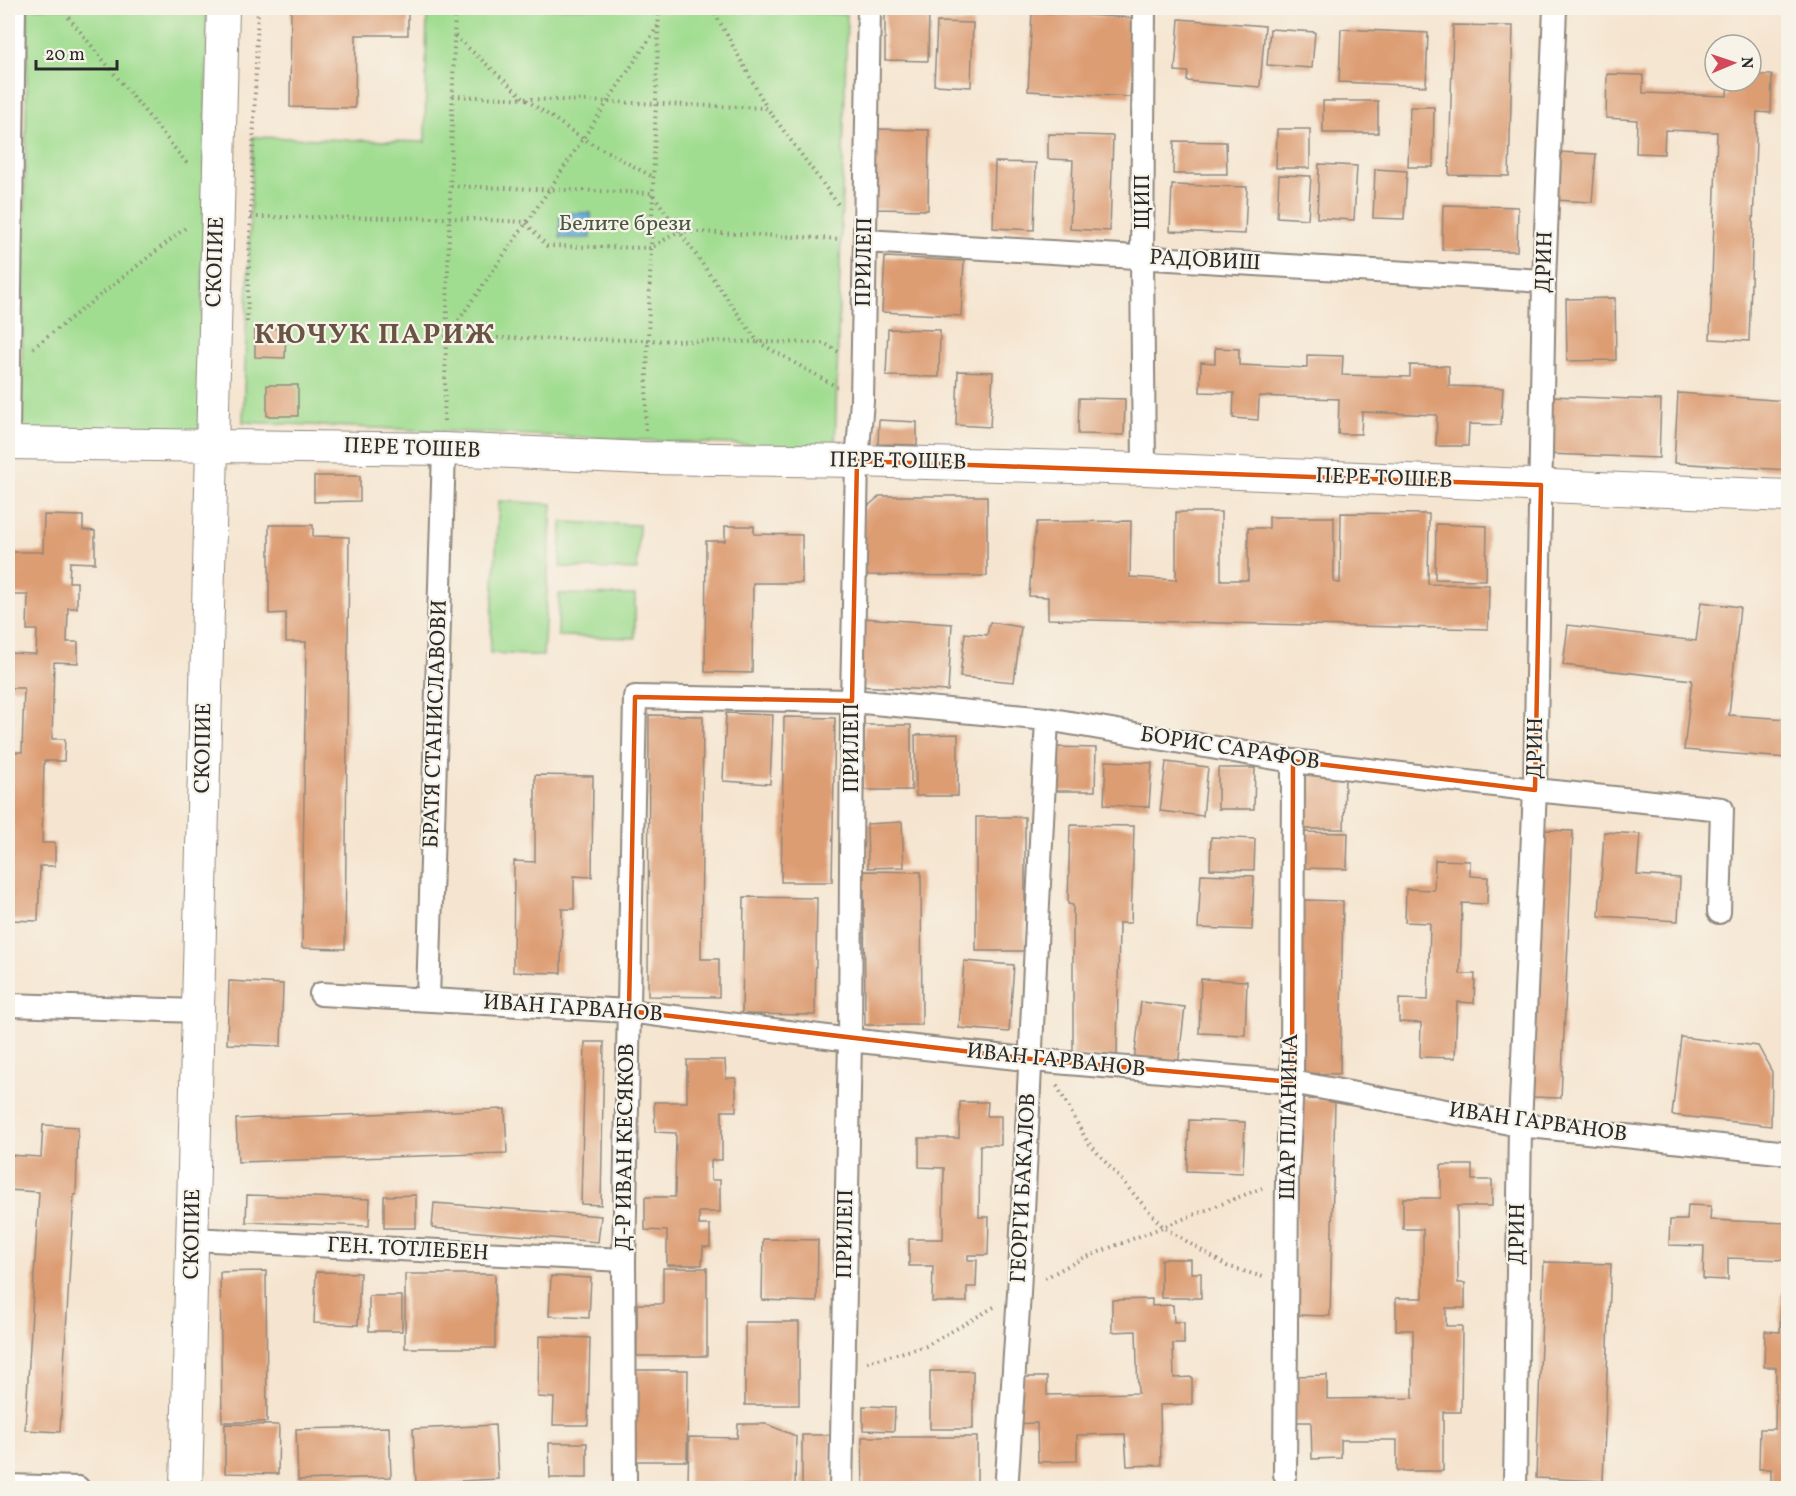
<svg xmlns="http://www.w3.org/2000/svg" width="1796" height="1496" font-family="Vollkorn,serif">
<rect width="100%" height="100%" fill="#f7f3e8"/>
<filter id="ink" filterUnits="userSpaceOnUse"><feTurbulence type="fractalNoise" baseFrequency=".0167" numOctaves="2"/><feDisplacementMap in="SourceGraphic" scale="12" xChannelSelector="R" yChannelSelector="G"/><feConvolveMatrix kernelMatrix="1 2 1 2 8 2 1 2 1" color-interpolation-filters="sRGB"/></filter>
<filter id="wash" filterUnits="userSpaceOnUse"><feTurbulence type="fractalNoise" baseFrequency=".008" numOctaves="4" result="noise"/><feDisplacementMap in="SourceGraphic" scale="24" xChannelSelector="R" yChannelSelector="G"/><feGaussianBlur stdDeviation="1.35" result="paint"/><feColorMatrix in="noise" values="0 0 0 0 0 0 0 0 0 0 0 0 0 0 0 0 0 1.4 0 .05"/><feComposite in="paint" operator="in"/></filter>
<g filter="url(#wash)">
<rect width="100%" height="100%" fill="#f5e5d0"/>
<path fill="#a1dd91" stroke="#66845e" stroke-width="1.5" d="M28,8H208L200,435L21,432Z
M427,8H654L847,14L835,449L243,422L253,137L425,142Z
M499,501L552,504L543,656L490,653Z
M562,522L639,525L637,570L560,567Z
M559,594L635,595V638L558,636Z"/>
<path fill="#67abdc" stroke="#496b84" stroke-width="1.5" d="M560,213H591V238H560Z"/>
<g id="blocks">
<path fill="#dd9d73" d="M291,8H408V35H356L355,108L290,107Z
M885,8H929L928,61L885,60Z
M1032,12L1135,18L1130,97L1028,91Z
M1179,19L1265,26L1260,87L1187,81L1188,72L1175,71Z
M937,22L973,23L971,87L934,85Z
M1453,25L1513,26L1509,176L1449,175Z
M1270,29L1315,32L1312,68L1267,65Z
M1341,29L1428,33L1426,86L1339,82Z
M1607,74L1643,75V93L1727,96L1728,81H1751V75H1772L1771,113L1757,112L1749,341L1710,339L1717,132L1665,130L1664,154L1636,153L1637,120L1606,118Z
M1323,101H1378V133H1323Z
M1410,107H1434L1433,167H1408Z
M875,129L929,130L928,210L873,209Z
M1277,129H1310V168H1276Z
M1048,134L1113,136L1110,231L1070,229L1073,160L1048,159Z
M1174,141L1226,142L1227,174H1173Z
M1558,152L1596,154L1592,202L1554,200Z
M995,162L1036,163L1034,230L993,228Z
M1319,164L1357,166L1354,220L1317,218Z
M1375,169L1407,171L1404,219L1373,218Z
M1279,175L1311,176L1308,219L1277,217Z
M1172,185L1247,187L1245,234L1170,231Z
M1443,205L1518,207L1517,251L1442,250Z
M885,257L964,261L961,316L882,312Z
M1615,298L1616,360L1567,361L1566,299Z
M255,328L286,329L285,358L255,357Z
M888,329L940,330L939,377L886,376Z
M1215,348L1239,349V365L1307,368V355L1343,356L1342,375L1410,377V365L1449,366V386L1503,388L1501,425L1469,424L1468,446H1436L1437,415L1362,412L1361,434H1338L1339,399L1259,396L1258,420L1233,418L1234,393L1200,392L1201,362L1215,363Z
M958,371L993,372L990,427L956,425Z
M267,385H298V416H267Z
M1678,393L1788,401V470L1674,463Z
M1549,396L1661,400L1659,458L1547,454Z
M1079,398L1125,399L1124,435L1078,434Z
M879,420L917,422V445L878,444Z
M314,476H360V501L314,502Z
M880,496H987V576L862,575L863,510Z
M1176,512H1221V580H1248V528H1269V517H1334V582L1340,583L1341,513L1429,514L1428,584L1489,585L1488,629L1048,619V597L1029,596L1033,547L1037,522L1131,521L1130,577L1176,580Z
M44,515L83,516V530L95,531V563L70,562L69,582H77V608H68L67,642H78V663L54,662L52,739H65L64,761H44L42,843H55V866H40L38,921L8,920L9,795H8V752H22L24,688H8V653L36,654L37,630H27L28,595H8V552H43Z
M1436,524L1487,526L1486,580L1435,579Z
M269,525H313V536L349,537L345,949L302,948L306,642H286V613L269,614Z
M725,526H754V534L802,535V583H753L752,673L705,672L706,541H725Z
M1701,602L1740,607L1729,715L1788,719V758L1684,750L1692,680L1563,665L1568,625L1696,641Z
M862,618L952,624L948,691L858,686Z
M990,622L1021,627L1014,682L960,677L965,633L987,635Z
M726,713L773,715L770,784L723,781Z
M649,715L703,716L701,959H719V997L648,996Z
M784,717L835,718L832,882H781Z
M864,725H911V790H864Z
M958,734V796H916L915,735Z
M1054,747L1096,748L1095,791H1052Z
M1106,761L1152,763L1149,807L1104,805Z
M1166,762L1208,767L1203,816L1160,811Z
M1218,768H1255L1254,809H1218Z
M1301,773H1345L1344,829H1300Z
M535,775L593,776L592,877L574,876V909H562L561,973L513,972L514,861L535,862Z
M976,817H1025V951H976Z
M902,822L904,867L868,868L867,824Z
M1070,825L1134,826L1131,923H1119L1117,1057H1073V905L1068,904Z
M1543,830L1573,831L1561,1098L1532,1097Z
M1298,832L1348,833L1347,869L1298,868Z
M1604,832L1640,834L1637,875L1680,878L1678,921L1599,916Z
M1211,837L1255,839L1254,870L1210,869Z
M1435,860L1470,861V876L1488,877L1487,904L1462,903L1460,974H1475L1474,1003L1457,1002L1455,1058L1420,1057L1421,1023L1399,1022V999L1428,1000L1430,923L1405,922L1406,889L1434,890Z
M864,871L921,872L922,1025H865Z
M1201,874L1254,876L1252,930L1198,928Z
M744,897L817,898L815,1015L742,1014Z
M1302,900L1343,901L1340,1074L1299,1073Z
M964,961L1014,965L1009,1032L959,1028Z
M1201,979L1247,981L1245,1035L1199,1033Z
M229,981L283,984L281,1046L227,1044Z
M1141,1002L1185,1007L1178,1066L1134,1061Z
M1681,1037L1758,1046L1772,1072L1771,1126L1672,1115Z
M585,1042H604L601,1205L581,1204Z
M687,1060H725L726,1078H736V1111H722V1160H711V1180H720V1212H699V1225H710V1247H703L702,1265H667V1231L645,1230V1197H675L676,1133L655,1132L654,1102H687Z
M1299,1099L1335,1100L1330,1316L1294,1315Z
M960,1102H988L987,1116H1001V1145H980L979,1217H989L988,1255H968V1260H977L976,1287H967V1302H932L933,1266H909V1239H943L944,1168L919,1167V1138H959Z
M505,1109L507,1153L238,1162L236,1119Z
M1189,1120L1245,1122L1243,1173L1187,1171Z
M43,1125L78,1127L76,1195H74L60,1432L25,1430L39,1192L8,1190V1155L41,1157Z
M1441,1165H1472V1180H1492V1206H1457L1458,1283H1465V1308H1446V1326H1462L1461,1412H1443V1471H1397V1440H1341V1458L1312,1459L1311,1422H1281L1293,1376L1327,1375V1399L1413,1398V1330H1396V1298H1423V1229H1403V1198H1441Z
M247,1195L370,1199L369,1226L246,1222Z
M416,1195V1228H384V1196Z
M434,1203L601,1216L598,1242L432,1228Z
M1688,1205L1711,1206L1710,1220L1788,1223V1260L1728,1258V1280L1703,1279L1704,1246L1669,1245L1670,1220H1687Z
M763,1239L818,1240L817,1302L762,1300Z
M1161,1259H1191V1273H1201V1298H1161Z
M1544,1262L1611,1264L1603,1481L1536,1478Z
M663,1268H707V1356H637V1304H663Z
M266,1271L267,1422H222L220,1272Z
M316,1272L360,1273L358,1325L314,1323Z
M405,1274H495V1348H405Z
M551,1276L591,1278L589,1318L549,1316Z
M1781,1295H1788V1488H1771V1469H1759L1760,1429H1775L1776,1367H1764L1765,1331L1780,1332Z
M369,1296H402V1331H369Z
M1152,1299V1306L1173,1305L1174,1322H1184V1344H1173L1174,1378L1192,1377V1404L1160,1405L1161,1465L1127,1466L1125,1434L1077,1435V1461L1038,1462L1037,1423L1008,1424L1024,1377H1047V1395L1138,1393L1136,1331L1112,1332V1300Z
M745,1322H799V1405H745Z
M539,1336L590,1338L588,1425H553L554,1398L538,1397Z
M629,1370H688L687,1461H629Z
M930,1371H973V1429H930Z
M863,1406L895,1407L894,1431L863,1430Z
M225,1424L279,1425L278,1474L225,1473Z
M738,1424H766L796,1436L795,1486L688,1484L689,1437L737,1438Z
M495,1425L498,1479L416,1483L413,1429Z
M389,1427L391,1477L298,1480L296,1429Z
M802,1435H831V1485H802Z
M862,1437H977V1488H863Z
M549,1443H587V1478H550Z"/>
</g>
</g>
<g filter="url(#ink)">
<use href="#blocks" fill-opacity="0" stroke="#90887e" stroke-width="1.5"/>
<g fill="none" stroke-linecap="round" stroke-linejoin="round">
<g stroke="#90887e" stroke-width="26">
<path id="street" d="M865,241L1544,281
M8,433L14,8
M1144,469L1142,257L1144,8
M321,994L629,1011L850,1040L1044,1061L1292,1082L1520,1125L1788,1153
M428,999L444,449
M8,1005L198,1011
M192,1239L624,1260
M1285,1474L1287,1177L1292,1082L1293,761
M1007,1477L1019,1293L1047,719
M8,1486L78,1488
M625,1488L624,1260L635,697L852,701L1047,719L1293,761L1535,790L1722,809L1719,912
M841,1488L850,1040L852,701L857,461L862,401L869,8
M1515,1488L1520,1125L1535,790L1544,281L1555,8"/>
</g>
<g stroke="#90887e" stroke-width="34">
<path id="secondary" d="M8,443L444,449L644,458L857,461L1144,469L1788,496
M186,1488L223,8"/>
</g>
<path stroke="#90887e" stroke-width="4" stroke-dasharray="1.5 4.5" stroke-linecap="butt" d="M61,8L189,166
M712,8L767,108
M658,26L549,190L447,337L824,343L839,352
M455,36L525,99L582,138L653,177
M453,96L767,108L840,207
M451,186L652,193L758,342L837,387
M251,217L450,218L525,222L547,246L651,248L679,231L840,239
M247,322L258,8
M33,348L188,226
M444,421L455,8
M645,430L659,8
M1057,1086L1087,1141L1163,1227L1227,1266L1263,1277
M1045,1278L1079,1260L1262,1188
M867,1362L926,1346L994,1307"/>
<use href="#street" stroke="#fff" stroke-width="22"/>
<use href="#secondary" stroke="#fff" stroke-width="32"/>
</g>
</g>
<path fill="none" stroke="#df570e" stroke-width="4.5" stroke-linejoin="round" d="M857,461L1541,485L1535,790L1293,761L1292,1082L1031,1059L629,1011L635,697L852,701Z"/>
<g text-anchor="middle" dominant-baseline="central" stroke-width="4.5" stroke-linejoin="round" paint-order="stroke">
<g font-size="22" fill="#2b2b2b" stroke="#f7f3e8">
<text transform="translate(1143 202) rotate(-90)">ЩИП</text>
<text transform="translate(1205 261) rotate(3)">РАДОВИШ</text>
<text transform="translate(216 262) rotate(-88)">СКОПИЕ</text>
<text transform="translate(865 262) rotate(-89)">ПРИЛЕП</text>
<text transform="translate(1545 262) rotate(-88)">ДРИН</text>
<text transform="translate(412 449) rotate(2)">ПЕРЕ ТОШЕВ</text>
<text transform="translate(898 462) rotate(1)">ПЕРЕ ТОШЕВ</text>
<text transform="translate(1384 479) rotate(2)">ПЕРЕ ТОШЕВ</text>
<text transform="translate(436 724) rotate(-88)">БРАТЯ СТАНИСЛАВОВИ</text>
<text transform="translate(204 748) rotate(-89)">СКОПИЕ</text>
<text transform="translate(852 748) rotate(-90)">ПРИЛЕП</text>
<text transform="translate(1536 748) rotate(-89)">ДРИН</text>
<text transform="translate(1230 749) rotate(9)">БОРИС САРАФОВ</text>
<text transform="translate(573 1009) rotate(4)">ИВАН ГАРВАНОВ</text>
<text transform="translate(1056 1061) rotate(6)">ИВАН ГАРВАНОВ</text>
<text transform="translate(1290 1117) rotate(-89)">ШАР ПЛАНИНА</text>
<text transform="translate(1538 1123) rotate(8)">ИВАН ГАРВАНОВ</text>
<text transform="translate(626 1147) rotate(-89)">Д-Р ИВАН КЕСЯКОВ</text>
<text transform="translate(1024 1188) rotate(-87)">ГЕОРГИ БАКАЛОВ</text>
<text transform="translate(193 1234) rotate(-89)">СКОПИЕ</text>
<text transform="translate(846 1234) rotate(-89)">ПРИЛЕП</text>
<text transform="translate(1518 1234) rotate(-89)">ДРИН</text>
<text transform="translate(408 1250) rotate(3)">ГЕН. ТОТЛЕБЕН</text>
</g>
<g font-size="22" fill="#485844" stroke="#f7f3e8">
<text x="625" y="224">Белите брези</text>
</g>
<g font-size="28" font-weight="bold" letter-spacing="1.5" fill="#695344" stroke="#f7f3e8">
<text x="375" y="335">КЮЧУК ПАРИЖ</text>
</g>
</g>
<rect width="1796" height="1496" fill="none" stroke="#f7f3e8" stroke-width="30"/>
<g transform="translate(1733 63) rotate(88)"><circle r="28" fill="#f7f3e8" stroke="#a5a39c" stroke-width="1.5"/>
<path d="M0-4.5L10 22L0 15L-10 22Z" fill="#d1495b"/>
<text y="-9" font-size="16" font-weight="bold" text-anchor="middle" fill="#2b2b2b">N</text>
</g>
<path d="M36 60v9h81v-9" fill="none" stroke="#2b2b2b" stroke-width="3"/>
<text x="45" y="60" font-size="18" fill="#2b2b2b" stroke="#f7f3e8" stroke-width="4.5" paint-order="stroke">20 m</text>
</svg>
